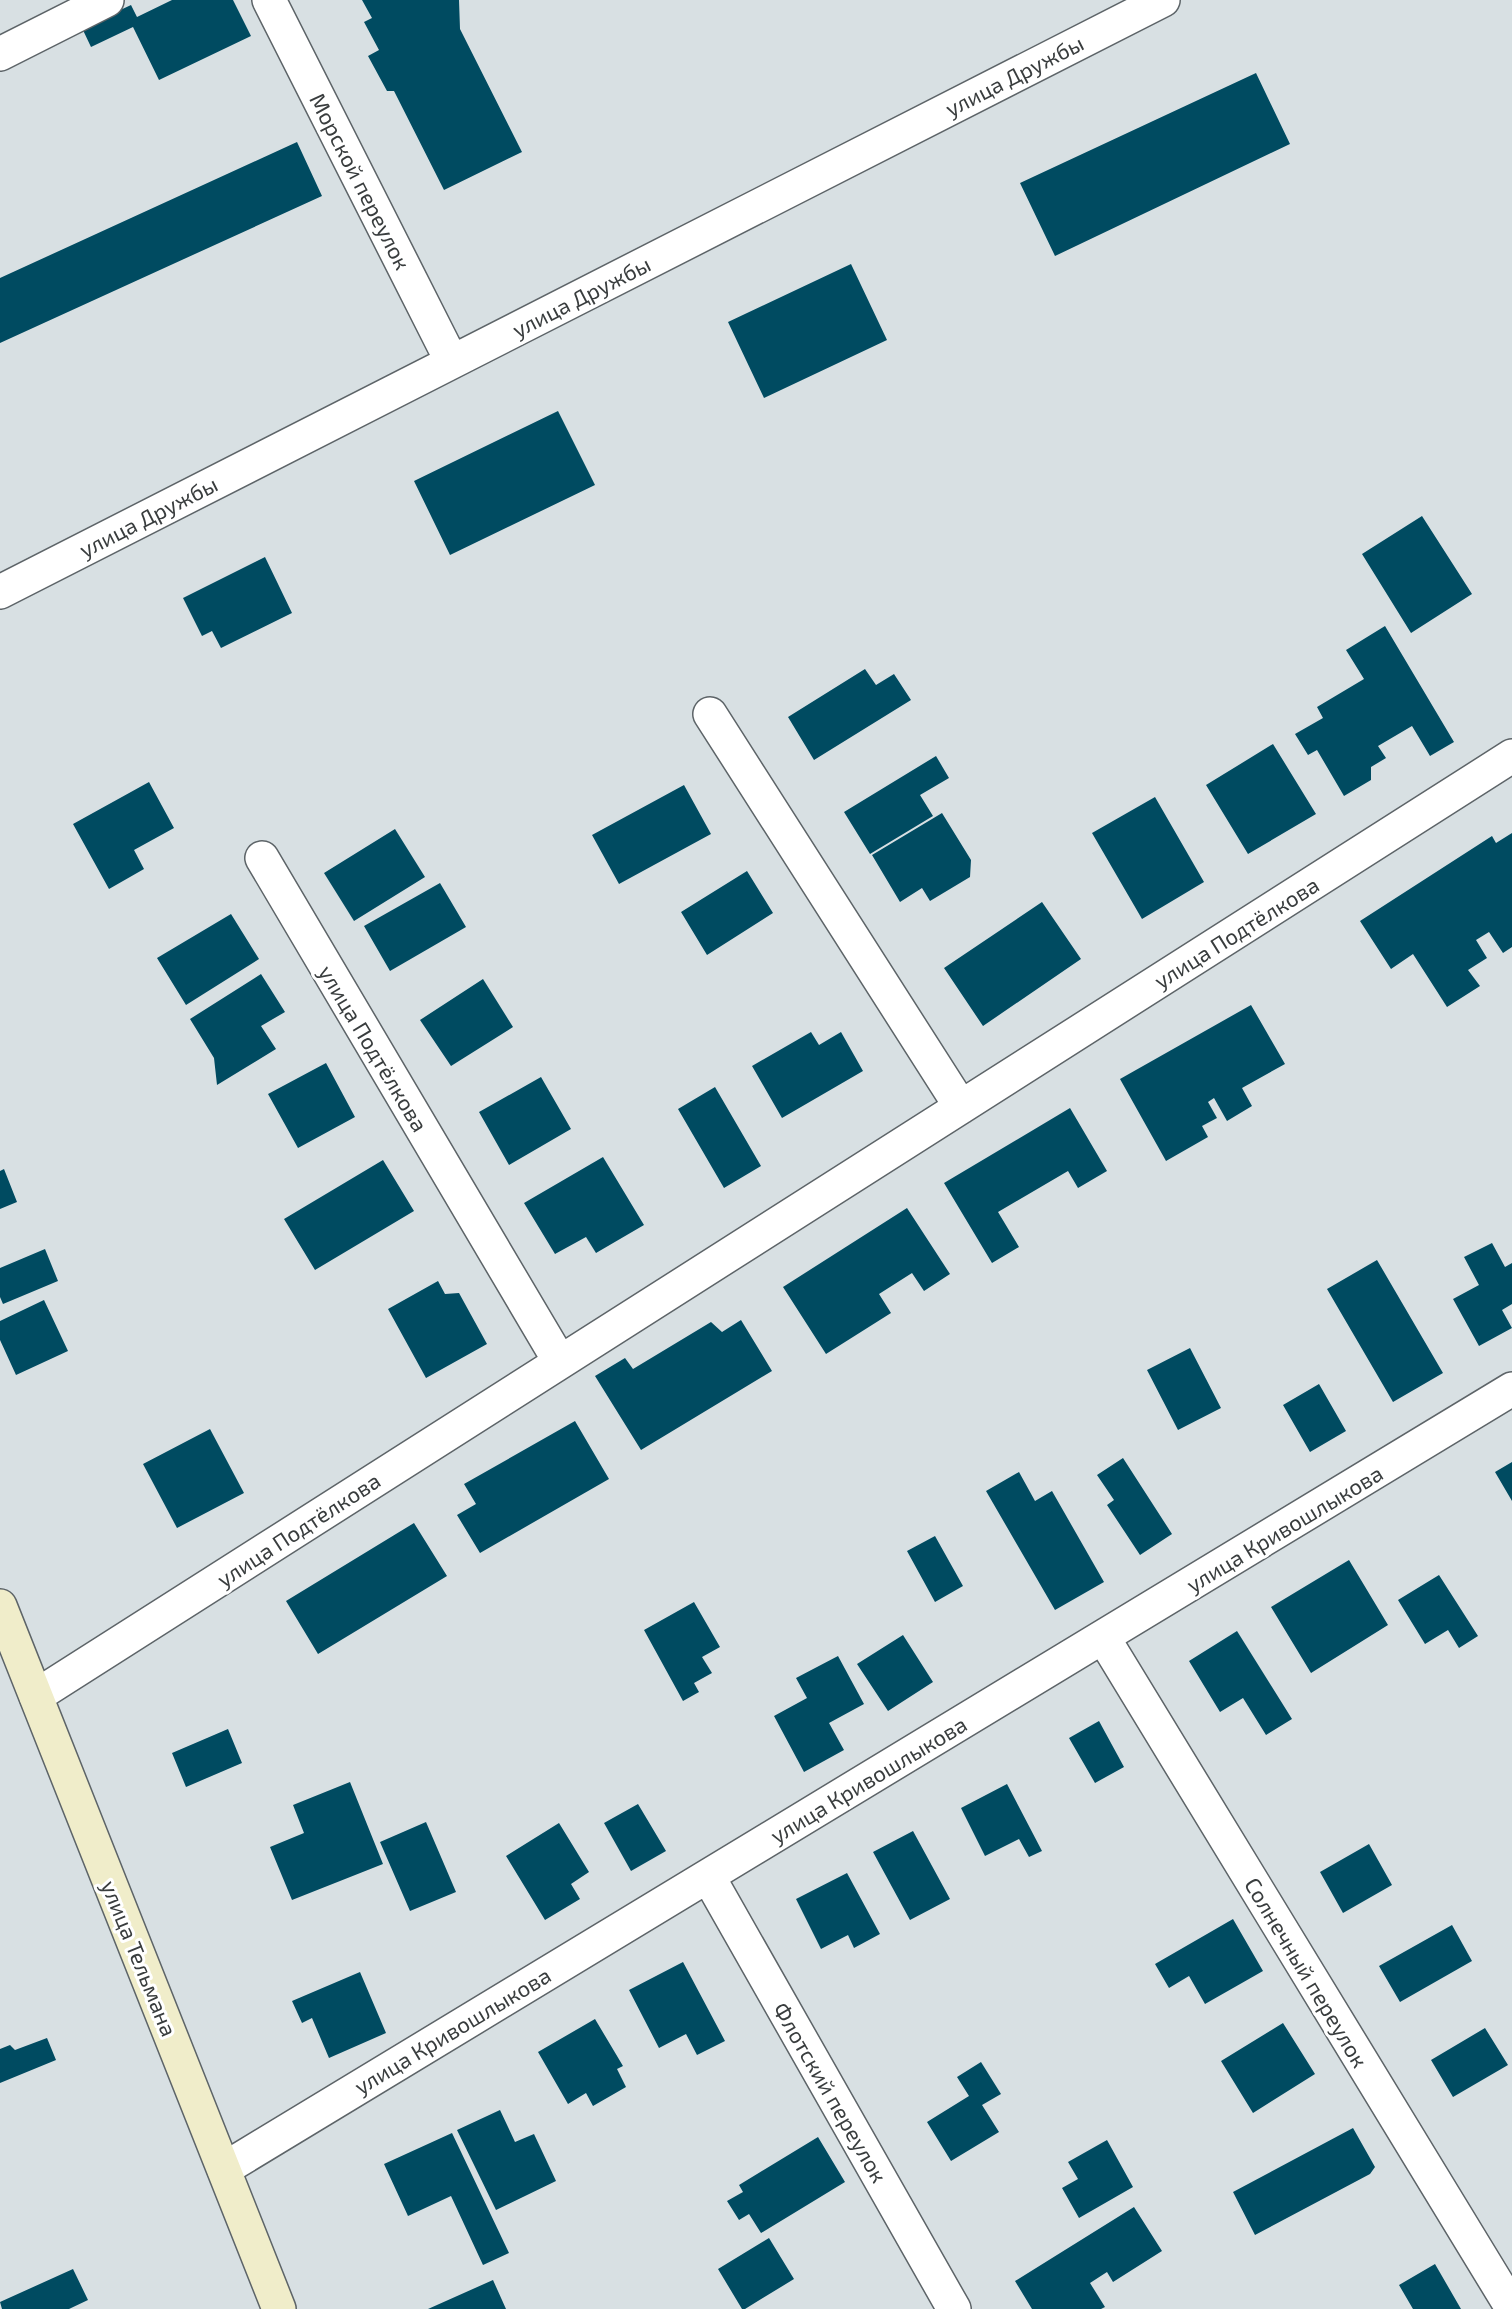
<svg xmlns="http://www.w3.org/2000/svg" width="1512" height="2309" font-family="'Exo 2',sans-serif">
<rect width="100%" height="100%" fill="#d8e0e3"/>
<path fill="#004b61" d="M172,0H233L251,36L159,80L133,27L91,47L82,28L131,5L137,17Z
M362,0H459L460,29L522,152L444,190L394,91H387L368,56L379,50L364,22L372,18Z
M1256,73L1290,144L1055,256L1020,183Z
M297,142L322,196L0,343V278Z
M851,264L887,340L764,398L728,322Z
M558,411L595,485L450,555L414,481Z
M1422,516L1472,594L1411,633L1362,554Z
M265,557L292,613L221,648L212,631L202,636L183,598Z
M1385,626L1454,742L1430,756L1412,726L1378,746L1386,758L1371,767V780L1344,796L1317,750L1308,755L1295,734L1323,718L1317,707L1364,679L1346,650Z
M865,669L876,685L894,674L911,700L814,760L788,717Z
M1273,744L1316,814L1248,854L1206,785Z
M936,756L949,778L920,795L933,816L870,854L844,812Z
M149,782L174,828L134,850L144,869L109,889L73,824Z
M684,785L711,834L619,884L592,835Z
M1155,797L1204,882L1142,919L1092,833Z
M942,813L971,860L970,877L930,901L922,888L900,902L872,855Z
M395,829L425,877L354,921L324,873Z
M1512,833V947L1503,953L1489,932L1476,940L1487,958L1468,970L1480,986L1447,1007L1413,954L1391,969L1360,921L1492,836L1496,843Z
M747,871L773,913L707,955L681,912Z
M440,883L466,927L390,971L364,926Z
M1042,902L1081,959L983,1026L944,968Z
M231,914L259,959L186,1005L157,958Z
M261,974L285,1012L261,1026L276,1049L217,1085L214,1058L190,1019Z
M483,979L513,1027L451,1066L420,1020Z
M1251,1005L1285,1064L1242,1088L1252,1106L1227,1121L1214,1098L1208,1102L1217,1118L1202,1126L1208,1137L1166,1161L1120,1079Z
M811,1032L819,1045L841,1032L863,1071L782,1118L752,1066Z
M326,1063L355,1117L298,1148L268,1094Z
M541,1077L571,1129L509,1165L479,1112Z
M715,1087L761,1166L724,1188L678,1109Z
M1070,1108L1107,1171L1078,1188L1068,1171L998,1212L1019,1247L992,1263L944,1183Z
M603,1157L644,1225L596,1253L586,1237L555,1254L524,1203Z
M383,1160L414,1211L315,1270L284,1219Z
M4,1169L17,1202L0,1209V1171Z
M907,1208L950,1274L924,1291L912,1273L879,1294L891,1313L826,1354L783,1287Z
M1492,1243L1505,1267L1512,1263V1304L1502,1310L1512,1328L1479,1346L1453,1299L1479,1285L1464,1257Z
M45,1249L58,1281L3,1304L0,1297V1268Z
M1377,1260L1443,1373L1393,1402L1327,1289Z
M438,1281L445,1294L459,1293L487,1344L426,1378L388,1309Z
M44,1300L68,1351L16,1375L0,1340V1321Z
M741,1320L772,1371L641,1450L595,1376L625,1358L633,1369L711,1322L722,1332Z
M1190,1348L1221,1408L1178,1430L1147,1370Z
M1319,1384L1346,1431L1310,1452L1283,1405Z
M575,1421L609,1479L480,1553L457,1515L476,1504L464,1484Z
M210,1429L244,1493L177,1528L143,1464Z
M1123,1458L1172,1534L1140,1555L1107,1505L1114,1500L1097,1475Z
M1512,1462V1501L1495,1472Z
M1019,1472L1035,1501L1052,1491L1104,1582L1055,1610L986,1491Z
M414,1523L447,1576L318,1654L286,1601Z
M935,1536L963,1586L935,1602L907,1551Z
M1349,1560L1388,1625L1311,1673L1271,1607Z
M1439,1575L1478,1636L1459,1648L1448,1630L1425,1644L1398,1600Z
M694,1602L720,1647L702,1657L712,1673L694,1683L699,1692L683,1701L644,1630Z
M1237,1631L1292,1719L1266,1735L1243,1698L1220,1712L1189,1661Z
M903,1635L933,1682L888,1711L857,1664Z
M838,1656L864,1704L829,1723L844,1750L804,1772L774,1716L807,1698L796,1678Z
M1099,1721L1124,1767L1095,1783L1069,1738Z
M228,1729L242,1763L186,1787L172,1753Z
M350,1782L383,1864L292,1900L270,1847L304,1833L293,1805Z
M1007,1784L1042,1851L1029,1857L1019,1839L985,1856L961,1808Z
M638,1804L666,1851L631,1871L604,1823Z
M426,1822L456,1892L410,1911L380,1842Z
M559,1823L589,1872L571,1884L580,1899L545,1920L506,1856Z
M913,1831L950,1899L910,1920L873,1852Z
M1369,1844L1392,1885L1343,1913L1320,1872Z
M847,1873L880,1934L854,1948L848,1935L821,1949L796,1899Z
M1233,1919L1263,1971L1205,2004L1189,1976L1169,1988L1155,1964Z
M1452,1925L1472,1961L1400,2002L1379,1966Z
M683,1962L725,2041L697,2055L686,2034L659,2048L629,1990Z
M360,1972L386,2033L329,2058L312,2018L302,2023L292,2001Z
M595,2019L623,2066L617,2069L626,2087L593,2106L586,2093L568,2104L538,2052Z
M1283,2023L1315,2074L1253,2113L1221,2061Z
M1485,2028L1508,2065L1453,2097L1431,2060Z
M47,2038L56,2060L0,2083V2049L10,2045L15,2050Z
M981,2062L1001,2094L982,2105L999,2132L951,2161L927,2122L969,2096L957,2077Z
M500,2110L515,2142L534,2134L556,2181L496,2210L457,2130Z
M1353,2128L1375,2167L1370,2174L1255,2235L1233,2192Z
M452,2133L509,2253L483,2265L451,2196L408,2216L384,2164Z
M818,2137L845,2182L761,2233L749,2214L739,2220L727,2201L743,2192L739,2185Z
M1107,2140L1133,2187L1079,2218L1062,2188L1078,2179L1068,2162Z
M1134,2207L1162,2251L1113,2282L1107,2272L1090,2283L1105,2307L1101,2309H1032L1015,2281Z
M769,2238L794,2279L745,2309H742L718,2269Z
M1435,2264L1461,2309H1413L1399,2285Z
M73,2269L88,2300L69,2309H2L0,2302Z
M493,2280L506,2309H428Z"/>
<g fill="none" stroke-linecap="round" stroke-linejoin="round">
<g stroke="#5d6468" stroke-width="36">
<path id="street" d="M269,0L452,362
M0,54L107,0
M0,592L1163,0
M710,714L961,1107
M262,858L560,1362
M1103,1637L1512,2308
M36,1696L1512,756
M708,1876L954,2309
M224,2169L1512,1389"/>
</g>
<g stroke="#5d6468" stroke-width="36">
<path id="secondary" d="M0,1606L279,2309"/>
</g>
<use href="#street" stroke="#fff" stroke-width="33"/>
<use href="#secondary" stroke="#f0edca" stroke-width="33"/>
</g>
<g text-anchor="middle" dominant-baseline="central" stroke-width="6" stroke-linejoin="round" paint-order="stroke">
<g font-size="22" fill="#393d3e" stroke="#fff">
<text transform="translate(1014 75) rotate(-27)">улица Дружбы</text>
<text transform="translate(361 181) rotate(63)">Морской переулок</text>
<text transform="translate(581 296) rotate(-27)">улица Дружбы</text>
<text transform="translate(148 516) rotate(-27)">улица Дружбы</text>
<text transform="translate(1236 932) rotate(-32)">улица Подтёлкова</text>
<text transform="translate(374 1048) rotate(59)">улица Подтёлкова</text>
<text transform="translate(1284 1528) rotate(-31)">улица Кривошлыкова</text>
<text transform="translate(298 1529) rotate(-33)">улица Подтёлкова</text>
<text transform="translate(868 1779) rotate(-31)">улица Кривошлыкова</text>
<text transform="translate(140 1958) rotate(68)">улица Тельмана</text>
<text transform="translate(1307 1972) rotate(59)">Солнечный переулок</text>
<text transform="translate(452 2030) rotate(-31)">улица Кривошлыкова</text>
<text transform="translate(831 2092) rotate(60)">Флотский переулок</text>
</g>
</g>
</svg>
